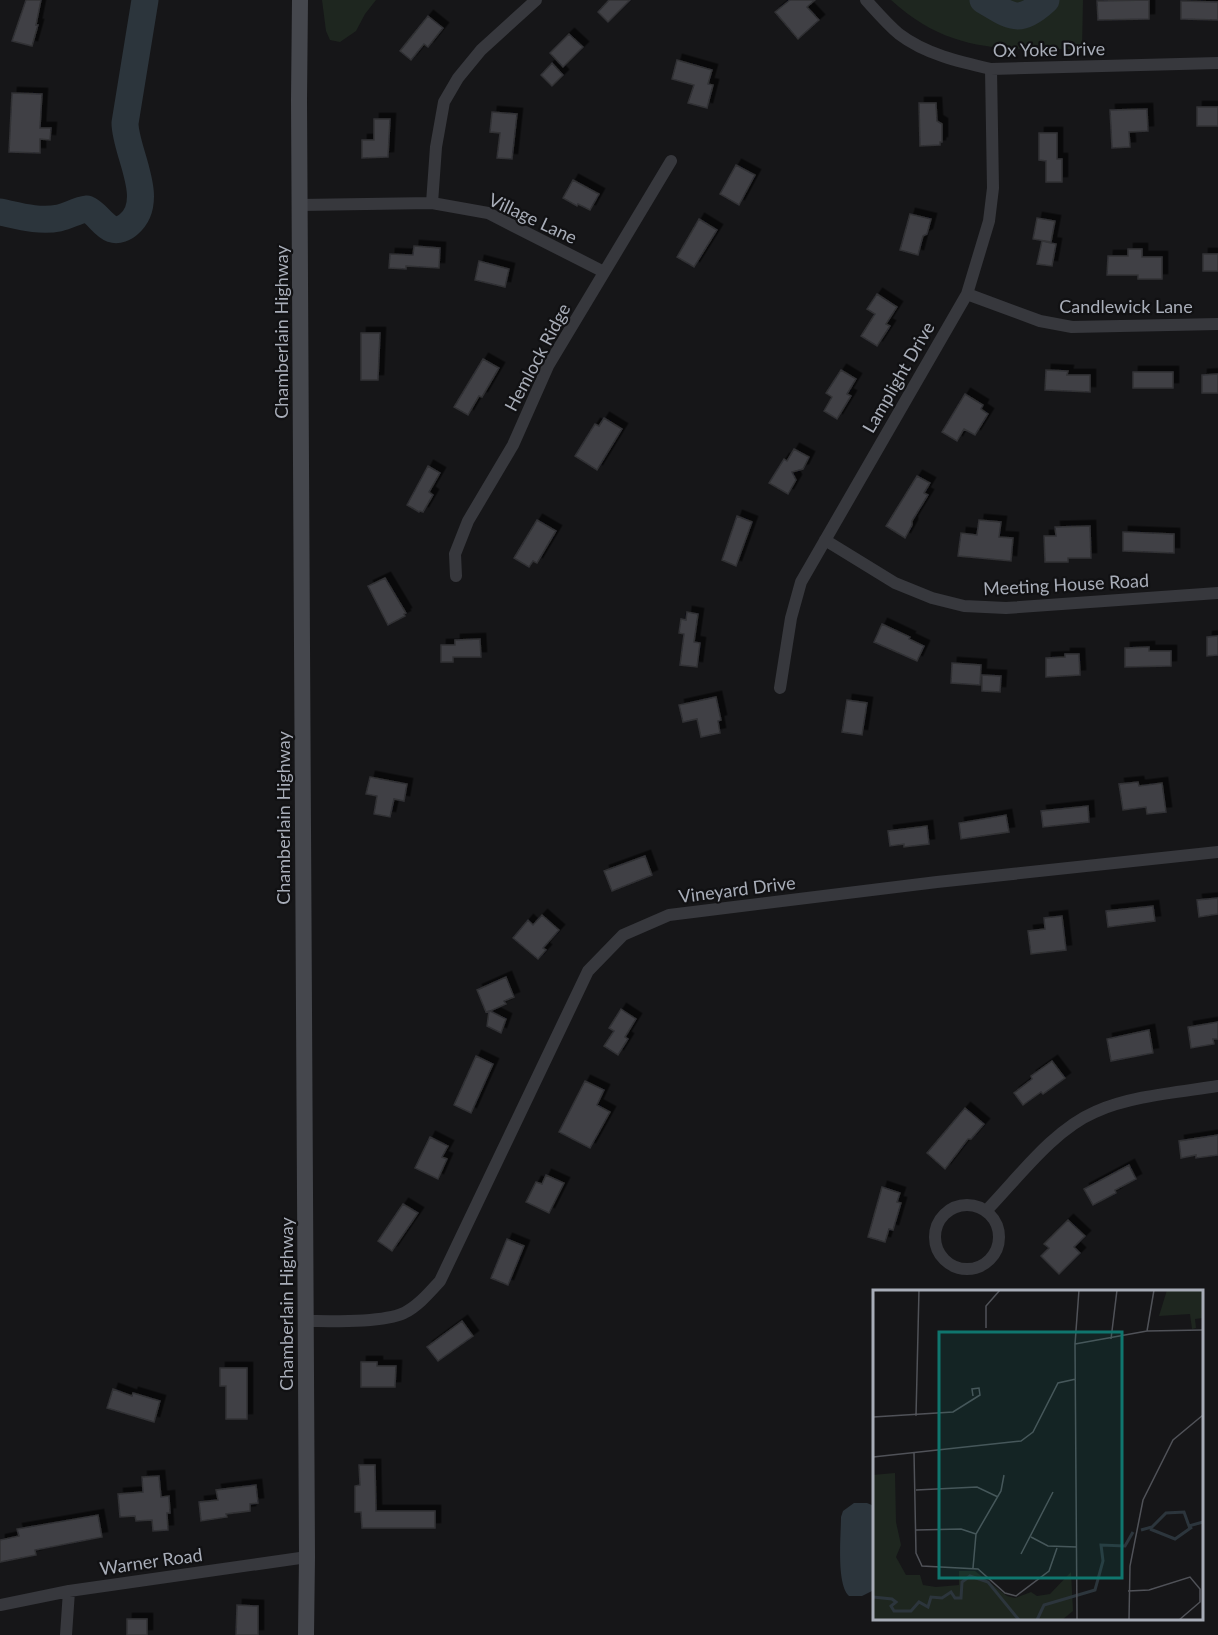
<svg xmlns="http://www.w3.org/2000/svg" width="1218" height="1635" font-family="Lato,sans-serif">
<defs>
<filter id="shadow"><feDropShadow dx="5.5" dy="-5.5" stdDeviation="0" flood-color="#0009"/></filter>
</defs>
<rect width="100%" height="100%" fill="#161618"/>
<path fill="#1e261f" d="M322,0H376L365,14L356,31L340,42L330,40L326,31Z
M891,0H1083L1082,49C1006,49 951,55 891,0Z"/>
<path fill="#2c353c" d="M854,1503H867L874,1506V1590L862,1596H849C836,1584 841,1535 841,1517L843,1511Z"/>
<g fill="none" stroke-linecap="round" stroke-linejoin="round">
<path stroke="#2c353c" stroke-width="27" d="M983,0C1011,16 1018,26 1046,0
M0,212C19,216 39,222 59,218C69,216 77,210 87,209C97,213 102,225 112,229C118,231 125,228 129,224C157,200 125,152 125,123L145,0"/>
</g>
<path fill="#404145" stroke="#303034" stroke-width="1.5" filter="url(#shadow)" d="M26,0H41L36,25H38L32,46L12,41Z
M609,0H630L608,22L598,12Z
M790,0H815L807,7L819,20L798,39L775,12Z
M1149,0V19L1098,20L1097,1Z
M1181,1L1218,2V20L1181,19Z
M428,16L443,28L428,47L424,44L411,60L400,51Z
M569,34L583,47L563,67L550,53Z
M677,60L712,70L708,84L713,85L707,108L688,103L694,85L672,79Z
M552,63L563,75L552,86L541,75Z
M12,93L42,94L40,128H51L50,140L40,139V153L9,152Z
M919,103H936L937,121L942,124V142H940V145L920,146Z
M1197,107H1218V126H1197Z
M1147,109L1148,131L1129,132L1130,147L1112,148L1110,110Z
M492,112L517,114L512,159L497,158L500,133L490,132Z
M374,119H390L388,157L362,158V140H374Z
M1039,133H1057V159H1062V182H1046V161L1039,160Z
M736,165L755,175L739,205L720,194Z
M573,180L599,194L590,210L578,204L577,206L563,198Z
M910,214L931,219L927,234L923,236L918,255L900,250Z
M1037,218L1055,221L1051,242L1033,239Z
M699,219L717,230L694,267L677,257Z
M1042,241L1056,244L1052,266L1037,264Z
M414,246L440,248L439,268L406,266V269L389,268L390,254L413,255Z
M1128,249H1142V257H1162V279H1138V275H1107L1108,256H1128Z
M1203,254H1218V271H1203Z
M479,261L509,269L505,287L475,280Z
M877,294L897,307L886,324L890,326L877,346L861,336L875,314L867,309Z
M361,333H380L378,380H361Z
M483,359L499,368L482,397L479,396L468,415L454,407Z
M841,370L856,379L847,394L851,396L837,419L824,411L832,397L826,393Z
M1046,370L1068,371L1067,375H1090V392L1045,390Z
M1133,372H1173V388H1133Z
M1218,374V393H1202V375Z
M965,394L983,405L981,409L988,414L975,435L964,429L957,441L942,432Z
M604,418L622,429L597,470L575,456L595,424L599,426Z
M794,449L809,457L803,469L792,472L796,480L788,494L769,483L784,459L787,461Z
M428,466L440,473L429,492L433,495L423,512L420,511L419,512L407,505Z
M917,476L930,483L924,493L928,495L912,521V525L905,538L886,526Z
M737,516L752,522L736,566L722,560Z
M537,520L556,531L537,563L533,561L529,567L514,558Z
M979,520L1001,522L999,537L1013,538L1011,561L958,556L961,533L977,535Z
M1090,526L1091,558H1068V562H1045L1044,536H1056L1055,527Z
M1123,532L1174,534V553L1123,551Z
M385,578L406,613L404,614L405,616L388,625L368,586Z
M687,612L698,614L694,642L700,643L697,667L680,665L684,634L679,633L681,619L686,620Z
M882,624L910,637L909,639L924,646L917,661L874,642Z
M1218,636V655L1207,656V637Z
M480,639L481,657H453V662H441V645H455V640Z
M1149,647V651H1171V666L1125,667V648Z
M1065,654H1079L1080,675L1046,677V658L1065,657Z
M952,663L981,665L980,685L951,683Z
M982,675L1001,676L1000,692L982,691Z
M716,697L721,720L718,721L720,733L701,737L697,719L683,722L679,705Z
M847,700L867,703L862,735L842,732Z
M370,777L407,784L404,801L394,799L390,817L374,814L377,796L366,794Z
M1138,782L1139,786L1162,783L1166,812L1147,814L1146,807L1123,810L1119,784Z
M1088,806L1089,822L1043,827L1041,811Z
M1006,815L1009,832L961,839L959,823Z
M927,826L929,844L904,847V844L890,846L888,831Z
M645,856L652,875L612,891L604,871Z
M1218,898V914L1199,917L1197,900Z
M1153,906L1155,921L1108,927L1106,911Z
M542,915L559,930L543,948L546,950L538,959L513,938L528,920L533,925Z
M1062,916L1066,950L1031,954L1028,931L1045,929L1044,918Z
M506,977L514,997L504,1001L506,1004L490,1011L506,1019L501,1033L487,1026L489,1011L486,1012L477,990Z
M621,1009L636,1019L625,1037L628,1039L618,1055L604,1046L614,1031L609,1028Z
M1218,1022V1039H1213L1214,1044L1191,1048L1188,1027Z
M1149,1030L1153,1053L1111,1061L1107,1039Z
M476,1056L493,1064L471,1113L454,1105Z
M1052,1061L1065,1078L1043,1094L1041,1092L1023,1105L1014,1093L1032,1079L1031,1076Z
M585,1081L604,1090L597,1105L610,1112L590,1148L559,1132Z
M965,1108L984,1124L971,1139H968L945,1169L927,1153Z
M1218,1135V1155L1196,1158V1155L1181,1158L1179,1141Z
M430,1137L448,1146L442,1157L447,1159L438,1179L415,1168Z
M1129,1165L1136,1179L1115,1190L1116,1193L1093,1205L1084,1189Z
M546,1175L564,1183L549,1213L526,1202L536,1182L542,1184Z
M882,1187L900,1193L897,1202L901,1203L893,1230L889,1229L885,1242L868,1237Z
M403,1204L418,1213L392,1251L378,1241Z
M1068,1220L1085,1236L1074,1247L1080,1253L1059,1274L1041,1256L1049,1248L1044,1244Z
M507,1239L524,1246L508,1285L491,1278Z
M462,1321L473,1336L438,1361L427,1347Z
M361,1362H377V1366H396L395,1387H361Z
M220,1368H247V1419H226V1386H220Z
M113,1389L132,1396L133,1393L160,1401L154,1422L107,1408Z
M359,1465H375L376,1511H435V1528H362L361,1512H355V1486L360,1485Z
M159,1476L161,1497L169,1496L170,1513H167L168,1530L153,1531L152,1520L136,1521L135,1516L120,1517L118,1494L143,1492L142,1477Z
M256,1485L258,1503L250,1504V1511L226,1514L227,1517L201,1521L199,1502L218,1500L216,1490Z
M98,1515L102,1537L35,1550L36,1555L0,1562V1540L19,1536L17,1529Z
M237,1605L258,1606V1635H236Z
M127,1619H147V1635H127Z"/>
<g fill="none" stroke-linecap="round" stroke-linejoin="round">
<path stroke="#37383d" stroke-width="12" d="M866,0C876,11 887,24 899,34C925,54 960,62 991,69L1218,63
M432,203L436,147L444,102L458,78L481,50L536,0
M300,205L432,203L488,213L604,272
M967,294L1040,321L1072,327L1218,324
M825,540L895,583L932,598L964,606L1006,608L1218,593
M456,576L455,554L468,521L513,445L548,366L671,161
M780,688L791,618L801,582L967,294L989,221L993,188L991,69
M935 1237a32 32 0 1 1 64 0a32 32 0 1 1-64 0Z
M986,1211C1018,1178 1053,1130 1095,1112C1130,1096 1180,1092 1218,1086
M305,1321C331,1321 382,1323 404,1313C418,1306 429,1293 440,1281L588,971L623,935L669,915L937,882L1218,852
M0,1605L69,1591L307,1557
M66,1635L69,1591"/>
<path stroke="#45474d" stroke-width="16" d="M300,0L299,100L307,1557L306,1635"/>
</g>
<g text-anchor="middle" dominant-baseline="central" stroke-width="4.5" stroke-linejoin="round" paint-order="stroke">
<g font-size="18" fill="#a8adb8" stroke="#111113">
<text transform="translate(1049 49) rotate(-1)">Ox Yoke Drive</text>
<text transform="translate(533 218) rotate(25)">Village Lane</text>
<text x="1126" y="306">Candlewick Lane</text>
<text transform="translate(281 332) rotate(-90)">Chamberlain Highway</text>
<text transform="translate(537 357) rotate(-62)">Hemlock Ridge</text>
<text transform="translate(898 377) rotate(-60)">Lamplight Drive</text>
<text transform="translate(1066 584) rotate(-3)">Meeting House Road</text>
<text transform="translate(283 818) rotate(-90)">Chamberlain Highway</text>
<text transform="translate(737 889) rotate(-7)">Vineyard Drive</text>
<text transform="translate(286 1304) rotate(-90)">Chamberlain Highway</text>
<text transform="translate(151 1561) rotate(-8)">Warner Road</text>
</g>
</g>
<g transform="translate(873 1290)">
<rect width="330" height="330" fill="#161618"/>
<path d="M294,0H330V28L322,29L323,38L319,39L317,24L286,26ZM22,183L23,232L28,255L23,267L33,285H47L50,295L63,297L86,295V281H102L134,306L142,308L158,302L164,306L177,304L198,282L200,321L189,330H0V185Z" fill="#1e261f"/>
<path fill="none" stroke="#2c353c" stroke-width="3" d="M277,239L302,249L319,237M268,240L279,237L293,223L311,222L316,236L330,232M0,307L19,309L23,312L18,316L21,321H38L46,312L55,317L58,307L69,308L78,302L82,308H88L89,292L97,286L115,292L146,330M164,330L171,315L222,300L230,271L228,255L252,256L260,242"/>
<path fill="none" stroke="#505258" stroke-width="1.5" d="M113,38V16L127,0M274,41L281,0M238,49L244,0M202,54L274,41L330,40M43,126L46,0M0,127L80,122L107,105L106,98L99,99L100,106M41,163L43,263L49,276L105,279L132,303L143,306L176,281L184,258M0,167L148,151L160,142L185,93L203,89M43,200L104,197L125,207M43,240L88,239L103,244M158,247L175,256L204,257M148,264L180,202M100,278L103,244L128,201L131,185M255,301L276,300L317,287L327,299V312L306,330M204,330L202,54L206,0M256,330L257,276L270,210L300,150L330,125"/>
<path fill="#0f766e" fill-opacity="0.15" stroke="#0f766e" stroke-width="3" d="M66,42H249V288H66Z"/>
<rect width="330" height="330" fill="none" stroke="#a8adb8" stroke-width="3"/>
</g>
</svg>
